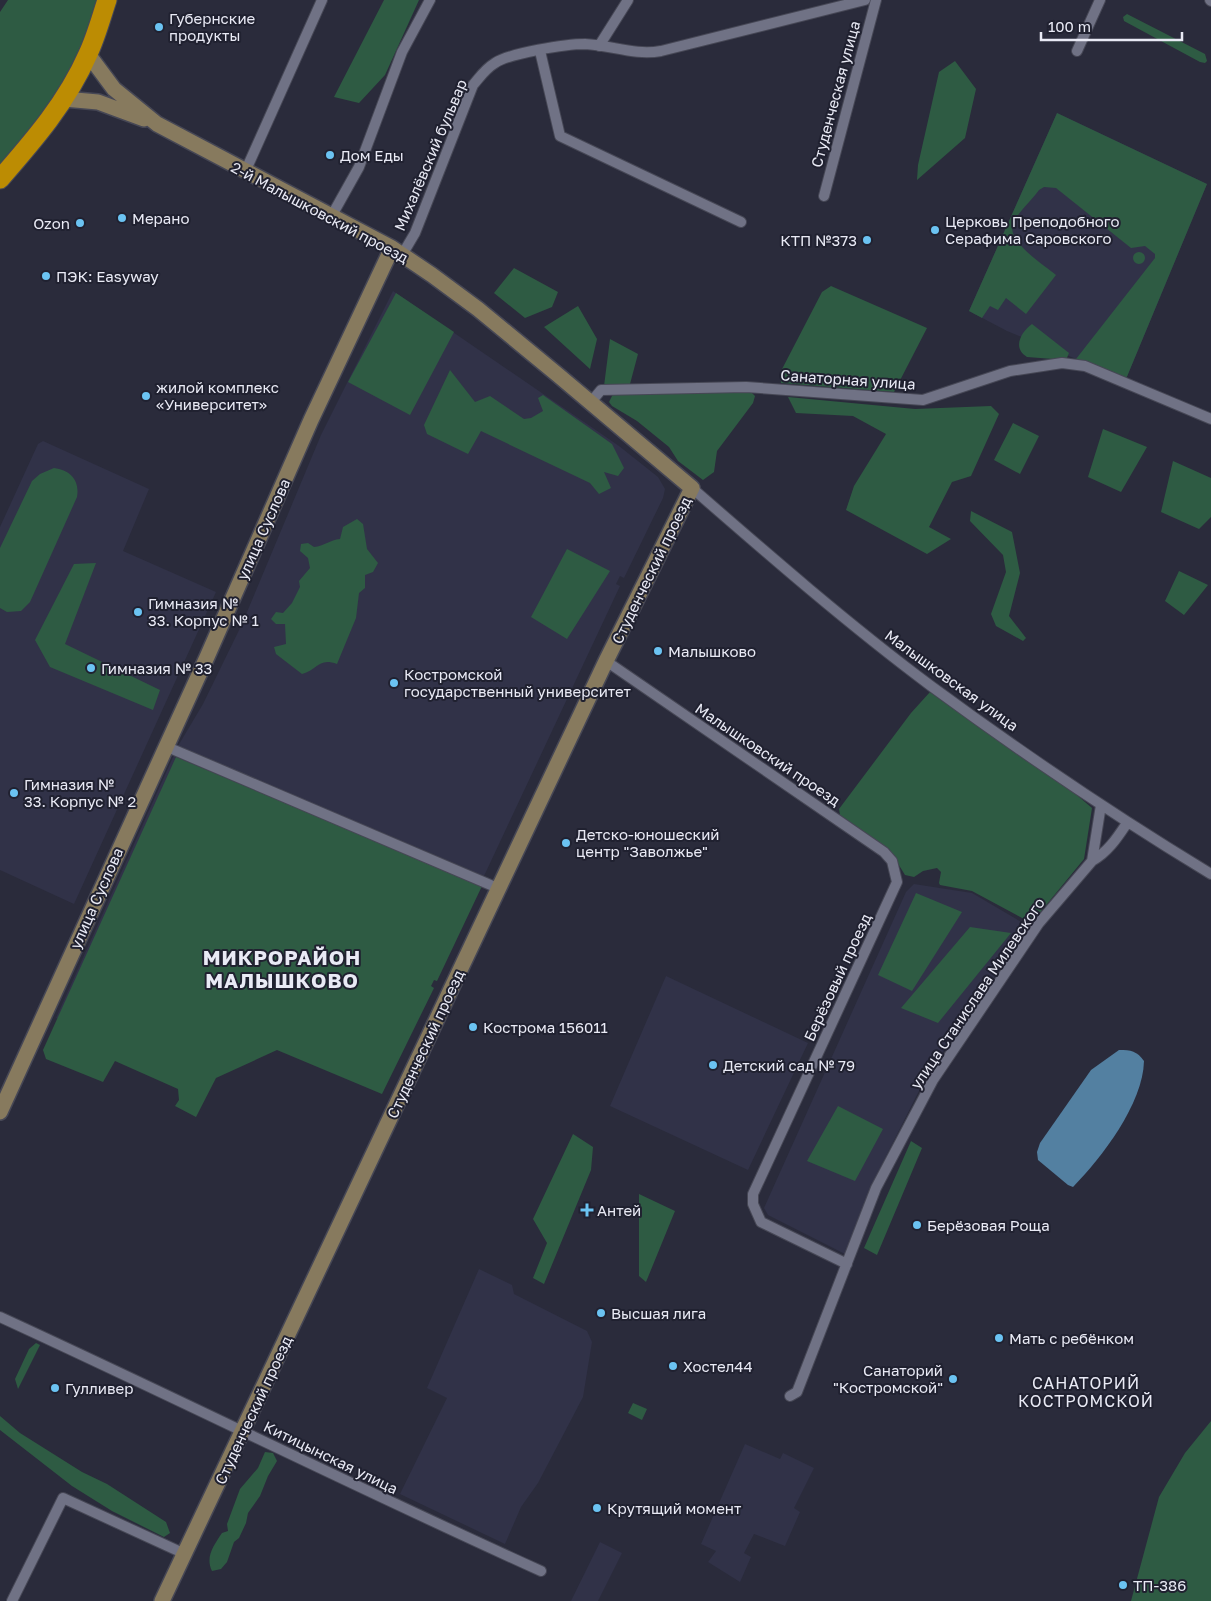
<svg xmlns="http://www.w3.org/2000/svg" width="1211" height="1601" font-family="'Golos Text',sans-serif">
<rect width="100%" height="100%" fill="#2a2b3b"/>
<path fill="#313248" d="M1057,113L1207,184L1126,379L1007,331L969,311Z
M393,291L619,446L658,477L665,489L663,498L624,578L620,576L616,584L620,586L484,876L372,828L283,1036L180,1076L56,1018L178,746L203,704L242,624L321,435Z
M43,441L149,489L123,551L216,592L74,904L0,870V527L38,444Z
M914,884L972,893L1028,926L1027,930L927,1075L871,1186L845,1254L768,1215L764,1208L906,892Z
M666,976L808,1043L748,1170L610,1106Z
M479,1269L512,1285L514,1294L587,1331L592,1342L583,1397L538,1483L521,1507L505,1544L400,1494L447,1398L427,1388Z
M745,1444L780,1459L783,1453L814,1468L794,1508L800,1512L785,1546L754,1534L744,1553L751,1557L740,1582L708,1562L716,1551L701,1544Z
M600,1542L622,1553L598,1601H571Z"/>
<path fill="#2e5b43" d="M8,0H99L89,33L70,76L0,170V12Z
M384,0H419L385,75L359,103L334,97Z
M1127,14L1205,54L1207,61L1205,63L1200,62L1124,21L1123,17Z
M955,61L976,89L965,138L917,180L918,165L939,72Z
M1057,113L1207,184L1126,379L1076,359L1155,258V254L1145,246L1131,248L1056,188L1044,187L1039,190C1031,201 1018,212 1013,224C1006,241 1044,265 1056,275L1026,314L1006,298L998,310L990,306L982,318L969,311Z
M1133 258a6 6 0 1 1 12 0a6 6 0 1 1-12 0Z
M514,268L558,292L552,307L525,318L494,293Z
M831,286L927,328L894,392L781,383L780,373L822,292Z
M396,293L454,332L410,415L348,382Z
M578,306L597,339L590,369L544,327Z
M1032,324L1069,353L1066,360L1027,357C1012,348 1021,332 1032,324Z
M610,339L638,354L630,384L604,386Z
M450,370L475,402L490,396L524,419L531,418L543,411L538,398L543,395L612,444L624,468L618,476L604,472L611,488L599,494L590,483L481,431L468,454L427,434L424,425Z
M751,392L755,396L753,403L717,451L714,472L703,480L678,461L669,447L637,421L612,406L609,402L613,394Z
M788,397L915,409L991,406L999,414L971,476L952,482L929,527L951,539L927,554L846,510L854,486L886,434L853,416L796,413Z
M1013,423L1039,436L1020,474L994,460Z
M1103,429L1147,447L1121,492L1088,477Z
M1173,461L1211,478V517L1199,529L1161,512Z
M54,468C70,470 80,480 77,497L30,602L21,611L7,612L0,608V548L32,481L40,474Z
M971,511L1012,532L1020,573L1009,616L1026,638L1023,641L996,626L991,614L1006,572L1003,555L970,521Z
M357,519L363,524L367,549L378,563L373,572L365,575V588L359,593L356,618L337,664C318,657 318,670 302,674L276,654L274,647L286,644L285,624H276L271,619L276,612L283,613L292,603L300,587L299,581L310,568L308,558L300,551L301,544L308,543L314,547C324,546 330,540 340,539L343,527Z
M567,549L610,571L567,639L531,617Z
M96,563L65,644L160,690L153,710L50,667L35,640L74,564Z
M1179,571L1208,585L1184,615L1165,601Z
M930,692L987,733L1058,779L1092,808L1084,859L1033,921L1024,919L972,891L940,885L939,883L941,872L937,868L923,871L914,877L905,875L889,849L840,815L839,809L911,713Z
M176,757L482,886L437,981L434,980L431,986L434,988L382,1094L277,1050L216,1078L196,1117L175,1106L179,1100L178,1089L115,1061L103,1082L46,1059L43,1050Z
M916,893L962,912L912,991L878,975Z
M970,927L1011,933L938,1023L901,1008Z
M838,1106L883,1129L855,1181L807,1161Z
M573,1134L593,1147L591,1170L544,1284L533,1278L547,1243L533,1219Z
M911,1141L922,1148L877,1255L864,1248Z
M639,1194L675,1211L646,1282L639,1276Z
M36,1343L40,1345L18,1389L15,1379L29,1349Z
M633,1403L647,1409L642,1420L628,1413Z
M0,1416L20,1433L82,1472L107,1484L166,1522L170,1533L164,1537L112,1511L72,1486L0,1430Z
M1211,1421V1601H1131L1159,1497L1185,1453Z
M265,1452L273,1453L277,1461L268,1476L260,1496L248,1513L246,1523L239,1538L234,1542L227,1562L221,1569L212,1571C205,1557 214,1545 222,1533L228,1531L227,1524L240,1489L258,1468Z"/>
<path fill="#5380a1" d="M1119,1050C1131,1050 1137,1051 1144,1061C1143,1104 1102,1157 1073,1187L1068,1185L1038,1160L1037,1152L1040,1143L1091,1070Z"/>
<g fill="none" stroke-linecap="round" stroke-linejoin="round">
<g stroke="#464755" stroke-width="12">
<path id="street" d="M1210,0L1211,1
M599,46L628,0
M540,51L560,136L741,222
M1077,51L1100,0
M245,172L322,0
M824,196L876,0
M331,217L359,167L402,52L430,0
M402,255L415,233L473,85C480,77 485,69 495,63C510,53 566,44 585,44C611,45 635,56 661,51L865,0
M591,402L601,390L746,387L923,400L1010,371L1062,363L1085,366L1211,419
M692,488C770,556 848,624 931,686C1022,753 1115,816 1211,874
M606,661L884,852L892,861L897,882L753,1194V1204L761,1222L847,1264
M165,746L500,889
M1092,861L1101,805
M0,1317C181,1400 359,1489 541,1571
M790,1396L797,1392L876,1188L933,1080L1039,923L1092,861C1108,852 1117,838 1127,823
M12,1601L63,1498L185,1554"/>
</g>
<g stroke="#464755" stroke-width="18">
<path id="secondary" d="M88,54L114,89L157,124L392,248L432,275L478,309L558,375L692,488L606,661L162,1601
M64,99L98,102L144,119
M0,1112L207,657L311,420L392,248"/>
</g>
<g stroke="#464755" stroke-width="21">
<path id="highway" d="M0,179C34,140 67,102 88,54C96,37 101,18 107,0"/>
</g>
<use href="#street" stroke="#707285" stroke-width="10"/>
<use href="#secondary" stroke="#877a5e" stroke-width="15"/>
<use href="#highway" stroke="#bc8c03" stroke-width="19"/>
</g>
<g fill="#6bc3f2" stroke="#202130" stroke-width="2">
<circle cx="159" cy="27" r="5"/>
<circle cx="330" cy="155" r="5"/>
<circle cx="122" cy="218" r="5"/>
<circle cx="80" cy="223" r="5"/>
<circle cx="935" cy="230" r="5"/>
<circle cx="867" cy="240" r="5"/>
<circle cx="46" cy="276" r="5"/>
<circle cx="146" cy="396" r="5"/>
<circle cx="138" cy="612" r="5"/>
<circle cx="658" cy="651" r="5"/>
<circle cx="91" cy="668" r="5"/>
<circle cx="394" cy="683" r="5"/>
<circle cx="14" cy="793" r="5"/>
<circle cx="566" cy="843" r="5"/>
<circle cx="473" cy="1027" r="5"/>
<circle cx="713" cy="1065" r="5"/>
<path d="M584.5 1202.5h5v5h5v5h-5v5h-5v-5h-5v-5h5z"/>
<circle cx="917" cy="1225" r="5"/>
<circle cx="601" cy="1313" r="5"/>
<circle cx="999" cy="1338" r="5"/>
<circle cx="673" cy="1366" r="5"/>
<circle cx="953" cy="1379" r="5"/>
<circle cx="55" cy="1388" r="5"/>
<circle cx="597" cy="1508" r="5"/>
<circle cx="1123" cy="1585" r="5"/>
</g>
<g text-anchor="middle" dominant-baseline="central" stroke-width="4" stroke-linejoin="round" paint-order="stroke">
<g font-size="15" fill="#e9eaf5" stroke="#202130" text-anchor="start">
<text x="169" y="18">Губернские<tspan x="169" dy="17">продукты</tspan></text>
<text x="340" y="155">Дом Еды</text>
<text x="132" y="218">Мерано</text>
<text x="945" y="221">Церковь Преподобного<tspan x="945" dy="17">Серафима Саровского</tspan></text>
<text x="70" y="223" text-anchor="end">Ozon</text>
<text x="857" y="240" text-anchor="end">КТП №373</text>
<text x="56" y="276">ПЭК: Easyway</text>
<text x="156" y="387">жилой комплекс<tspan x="156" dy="17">«Университет»</tspan></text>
<text x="148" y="603">Гимназия №<tspan x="148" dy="17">33. Корпус № 1</tspan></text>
<text x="668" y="651">Малышково</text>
<text x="101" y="668">Гимназия № 33</text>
<text x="404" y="674">Костромской<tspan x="404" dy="17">государственный университет</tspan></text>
<text x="24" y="784">Гимназия №<tspan x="24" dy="17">33. Корпус № 2</tspan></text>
<text x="576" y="834">Детско-юношеский<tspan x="576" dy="17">центр "Заволжье"</tspan></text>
<text x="483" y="1027">Кострома 156011</text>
<text x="723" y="1065">Детский сад № 79</text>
<text x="597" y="1210">Антей</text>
<text x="927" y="1225">Берёзовая Роща</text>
<text x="611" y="1313">Высшая лига</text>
<text x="1009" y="1338">Мать с ребёнком</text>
<text x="683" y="1366">Хостел44</text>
<text x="943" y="1370" text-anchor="end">Санаторий<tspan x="943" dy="17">"Костромской"</tspan></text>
<text x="65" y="1388">Гулливер</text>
<text x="607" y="1508">Крутящий момент</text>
<text x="1133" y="1585">ТП-386</text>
</g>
<g font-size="15" fill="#e9eaf5" stroke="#202130">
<text transform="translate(835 94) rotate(-75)">Студенческая улица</text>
<text transform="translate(430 155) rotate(-67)">Михалёвский бульвар</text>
<text transform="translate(320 212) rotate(28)">2-й Малышковский проезд</text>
<text transform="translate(848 379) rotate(4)">Санаторная улица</text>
<text transform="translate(263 529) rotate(-66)">улица Суслова</text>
<text transform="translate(651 570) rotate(-64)">Студенческий проезд</text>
<text transform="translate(952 680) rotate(36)">Малышковская улица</text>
<text transform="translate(768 754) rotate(34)">Малышковский проезд</text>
<text transform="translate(96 898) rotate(-66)">улица Суслова</text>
<text transform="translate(837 977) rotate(-65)">Берёзовый проезд</text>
<text transform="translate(977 993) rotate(-56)">улица Станислава Милевского</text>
<text transform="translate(425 1044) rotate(-65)">Студенческий проезд</text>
<text transform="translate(253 1410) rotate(-65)">Студенческий проезд</text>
<text transform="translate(331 1457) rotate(26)">Китицынская улица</text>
</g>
<g font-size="16" letter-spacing="1" fill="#e9eaf5" stroke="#202130">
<text x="1086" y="1383">САНАТОРИЙ<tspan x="1086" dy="18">КОСТРОМСКОЙ</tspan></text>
</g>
<g font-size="20" font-weight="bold" letter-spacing="1" fill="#e9eaf5" stroke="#202130">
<text x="282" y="957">МИКРОРАЙОН<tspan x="282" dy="23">МАЛЫШКОВО</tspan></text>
</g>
</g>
<path d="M1041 32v8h141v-8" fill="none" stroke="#e9eaf5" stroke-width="2.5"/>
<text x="1048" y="32" font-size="15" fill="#e9eaf5" stroke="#202130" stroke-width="4" paint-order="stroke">100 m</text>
</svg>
